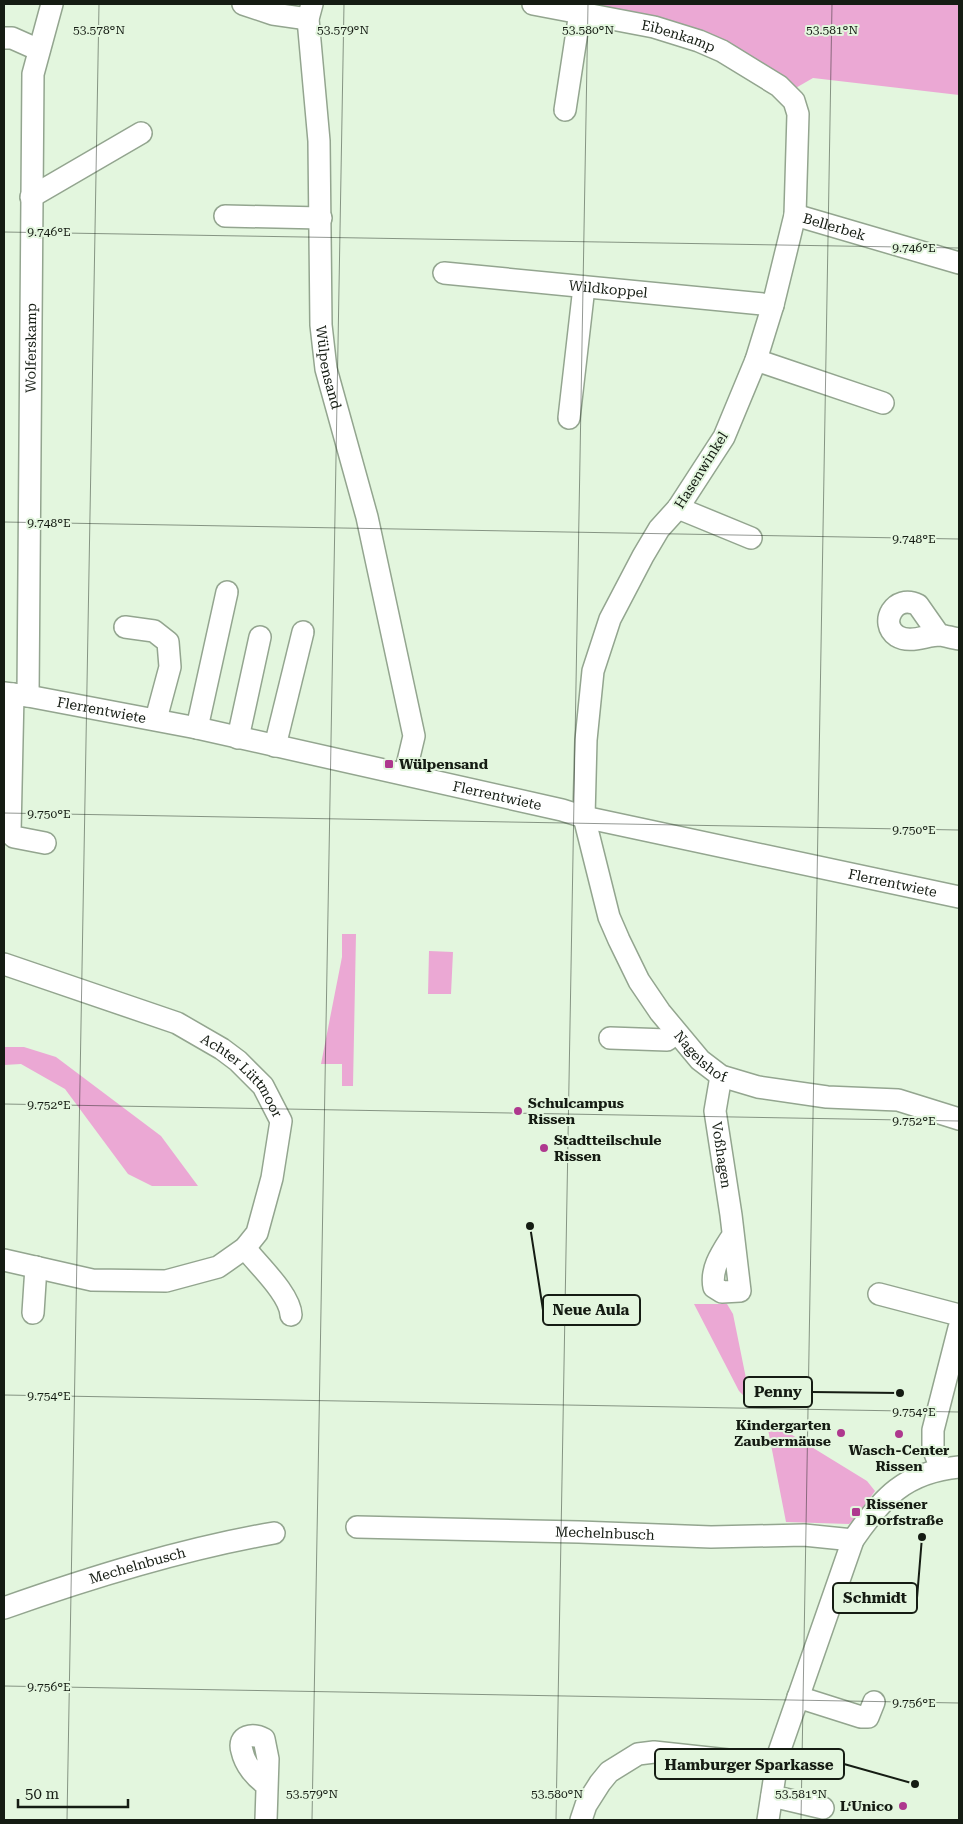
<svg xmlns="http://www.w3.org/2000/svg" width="963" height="1824" font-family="'Roboto Serif',serif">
<rect width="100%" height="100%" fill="#e3f6de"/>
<path fill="#eba8d4" d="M533,4H959V95L813,78L787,93L740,61Z
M342,934H356L353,1086H342V1064H321L342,957Z
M429,951L453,952L451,994H428Z
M4,1047H24L56,1057L161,1136L198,1186H152L128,1174L65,1089L21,1064L4,1065Z
M694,1304H727L733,1314L751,1403L739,1391Z
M766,1419L867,1481L875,1491L854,1520L849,1524L786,1522Z"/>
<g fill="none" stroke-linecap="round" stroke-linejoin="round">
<g stroke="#93a58f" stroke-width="24">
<g id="minor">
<path d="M243,4L273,14L308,19"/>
<path id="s1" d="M312,4L308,19L319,141L321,325L326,369L367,517L414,736L405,774"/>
<path id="s2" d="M533,4L654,27L699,41L722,51L779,86L794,101L798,114L795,215L773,305L756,360L724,437L678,508L659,529L643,556L610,619L593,671L586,740L584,817L609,917L619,940L639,981L660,1012L700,1060L721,1076L758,1087L827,1097L898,1100L959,1119"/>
<path d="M4,38H12L39,50"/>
<path d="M565,110L580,12"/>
<path d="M31,197L141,133"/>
<path id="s3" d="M795,215L959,263"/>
<path d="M225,216L321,218"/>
<path id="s4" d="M444,273L773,305"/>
<path d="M756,360L883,403"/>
<path d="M569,418L584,287"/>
<path d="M678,508L751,538"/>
<path d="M125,627L154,631L168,642L170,667L156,719"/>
<path d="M939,635L918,605C895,593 878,623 897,636C910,644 926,635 940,635C946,636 953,638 959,639"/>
<path id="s5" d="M4,693L28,696L197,728L562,810L584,817L959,897"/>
<path d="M13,694L10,833L14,837L45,843"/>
<path id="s6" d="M28,696L33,74L52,4"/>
<path d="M197,728L227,592"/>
<path d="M238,738L260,637"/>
<path d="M275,746L303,632"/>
<path id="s7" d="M4,964L177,1023L222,1049L238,1061L263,1086L281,1121L272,1178L257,1233L245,1248L218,1267L166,1281L92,1280L4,1260"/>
<path d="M610,1038L667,1040L676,1033"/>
<path id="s8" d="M721,1076L715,1111L731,1215L740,1291L722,1292L714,1287C710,1268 723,1251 733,1235"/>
<path d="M245,1248C258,1265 290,1294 291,1315"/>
<path d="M879,1294L959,1315"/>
<path d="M33,1313L36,1267"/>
<path d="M941,1469L933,1448V1430L959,1328"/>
<path id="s9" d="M357,1527L579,1532L711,1537L804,1535L853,1540"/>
<path id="s10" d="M4,1608C92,1577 182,1549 274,1533"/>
<path d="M798,1697L861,1717H868L874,1702"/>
<path d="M772,1796L823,1808"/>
<path d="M266,1820L268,1759L264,1739C253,1733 237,1735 242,1751C245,1765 256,1778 267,1785"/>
<path d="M581,1820L586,1805L600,1783L609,1772L638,1754L654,1752L776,1765"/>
<path d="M768,1820L778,1755L853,1540C882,1498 905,1472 959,1467"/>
</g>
</g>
<use href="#minor" stroke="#fff" stroke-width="21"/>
</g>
<path fill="none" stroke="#151c13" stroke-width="1" stroke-opacity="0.45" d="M4,232L959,248M4,522L959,539M4,813L959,830M4,1104L959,1121M4,1395L959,1412M4,1686L959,1703M67,1820L99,4M312,1820L344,4M556,1820L588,4M801,1820L832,4"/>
<g fill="#ae388e" stroke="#e3f6de" stroke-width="2">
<rect x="384" y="759" width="10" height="10" rx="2.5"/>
<circle cx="518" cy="1111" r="5"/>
<circle cx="544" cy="1148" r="5"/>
<circle cx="841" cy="1433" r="5"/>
<circle cx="899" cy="1434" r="5"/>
<rect x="851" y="1507" width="10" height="10" rx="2.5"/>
<circle cx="903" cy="1806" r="5"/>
</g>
<g text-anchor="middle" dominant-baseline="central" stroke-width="4" stroke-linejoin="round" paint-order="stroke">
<g font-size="14" fill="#151c13" stroke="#e3f6de">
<text stroke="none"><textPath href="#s2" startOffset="149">Eibenkamp</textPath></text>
<text stroke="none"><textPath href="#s3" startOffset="41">Bellerbek</textPath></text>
<text stroke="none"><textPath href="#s4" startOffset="165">Wildkoppel</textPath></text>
<text stroke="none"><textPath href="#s6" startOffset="348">Wolferskamp</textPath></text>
<text stroke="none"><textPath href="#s1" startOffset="365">Wülpensand</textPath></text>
<text transform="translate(701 470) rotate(-58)">Hasenwinkel</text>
<text stroke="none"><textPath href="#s5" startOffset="99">Flerrentwiete</textPath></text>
<text stroke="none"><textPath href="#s5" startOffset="504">Flerrentwiete</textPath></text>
<text stroke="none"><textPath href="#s5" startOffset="909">Flerrentwiete</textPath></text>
<text stroke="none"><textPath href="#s2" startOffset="1320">Nagelshof</textPath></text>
<text stroke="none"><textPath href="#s7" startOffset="268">Achter Lüttmoor</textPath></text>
<text stroke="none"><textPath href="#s8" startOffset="80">Voßhagen</textPath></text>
<text stroke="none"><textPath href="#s9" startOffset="248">Mechelnbusch</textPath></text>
<text stroke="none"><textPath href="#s10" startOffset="140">Mechelnbusch</textPath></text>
</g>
<g font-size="14" font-weight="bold" fill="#151c13" stroke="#e3f6de" text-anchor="start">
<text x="399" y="764">Wülpensand</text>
<text x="528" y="1103">Schulcampus<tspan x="528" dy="16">Rissen</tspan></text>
<text x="554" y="1140">Stadtteilschule<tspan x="554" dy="16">Rissen</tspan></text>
<text x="831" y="1425" text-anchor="end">Kindergarten<tspan x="831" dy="16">Zaubermäuse</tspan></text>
<text x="899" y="1450" text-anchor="middle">Wasch-Center<tspan x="899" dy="16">Rissen</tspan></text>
<text x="866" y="1504">Rissener<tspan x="866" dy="16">Dorfstraße</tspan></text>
<text x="893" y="1806" text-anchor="end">L‘Unico</text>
</g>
</g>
<g font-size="12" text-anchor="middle" fill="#151c13" stroke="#e3f6de" stroke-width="4" stroke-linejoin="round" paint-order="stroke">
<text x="99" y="34">53.578°N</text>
<text x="343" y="34">53.579°N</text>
<text x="588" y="34">53.580°N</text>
<text x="832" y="34">53.581°N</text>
<text x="49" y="236">9.746°E</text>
<text x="914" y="252">9.746°E</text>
<text x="49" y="527">9.748°E</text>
<text x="914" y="543">9.748°E</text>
<text x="49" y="818">9.750°E</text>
<text x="914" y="834">9.750°E</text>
<text x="49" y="1109">9.752°E</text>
<text x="914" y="1125">9.752°E</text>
<text x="49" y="1400">9.754°E</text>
<text x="914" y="1416">9.754°E</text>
<text x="49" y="1691">9.756°E</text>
<text x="914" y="1707">9.756°E</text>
<text x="312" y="1798">53.579°N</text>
<text x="557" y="1798">53.580°N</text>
<text x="801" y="1798">53.581°N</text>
</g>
<path fill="none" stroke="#151c13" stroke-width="2" d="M530 1226L543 1310M900 1393L812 1392M922 1537L917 1598M915 1784L844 1764"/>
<g fill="#151c13" stroke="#e3f6de" stroke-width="2">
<circle cx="530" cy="1226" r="5"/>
<circle cx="900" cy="1393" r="5"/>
<circle cx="922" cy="1537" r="5"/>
<circle cx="915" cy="1784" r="5"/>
</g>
<g fill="#e3f6de" stroke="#151c13" stroke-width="2">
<rect x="543" y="1295" width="97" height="30" rx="5"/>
<rect x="744" y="1377" width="68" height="30" rx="5"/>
<rect x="833" y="1583" width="84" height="30" rx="5"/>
<rect x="655" y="1749" width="189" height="30" rx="5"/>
</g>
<g font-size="15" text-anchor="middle" font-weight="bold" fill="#151c13">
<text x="591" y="1315">Neue Aula</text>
<text x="778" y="1397">Penny</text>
<text x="875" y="1603">Schmidt</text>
<text x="749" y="1770">Hamburger Sparkasse</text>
</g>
<rect width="963" height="1824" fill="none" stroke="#151c13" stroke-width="10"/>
<path d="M18 1799v8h110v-8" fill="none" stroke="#151c13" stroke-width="2.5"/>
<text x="25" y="1799" font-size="15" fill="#151c13" stroke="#e3f6de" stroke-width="4" paint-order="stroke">50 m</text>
</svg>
